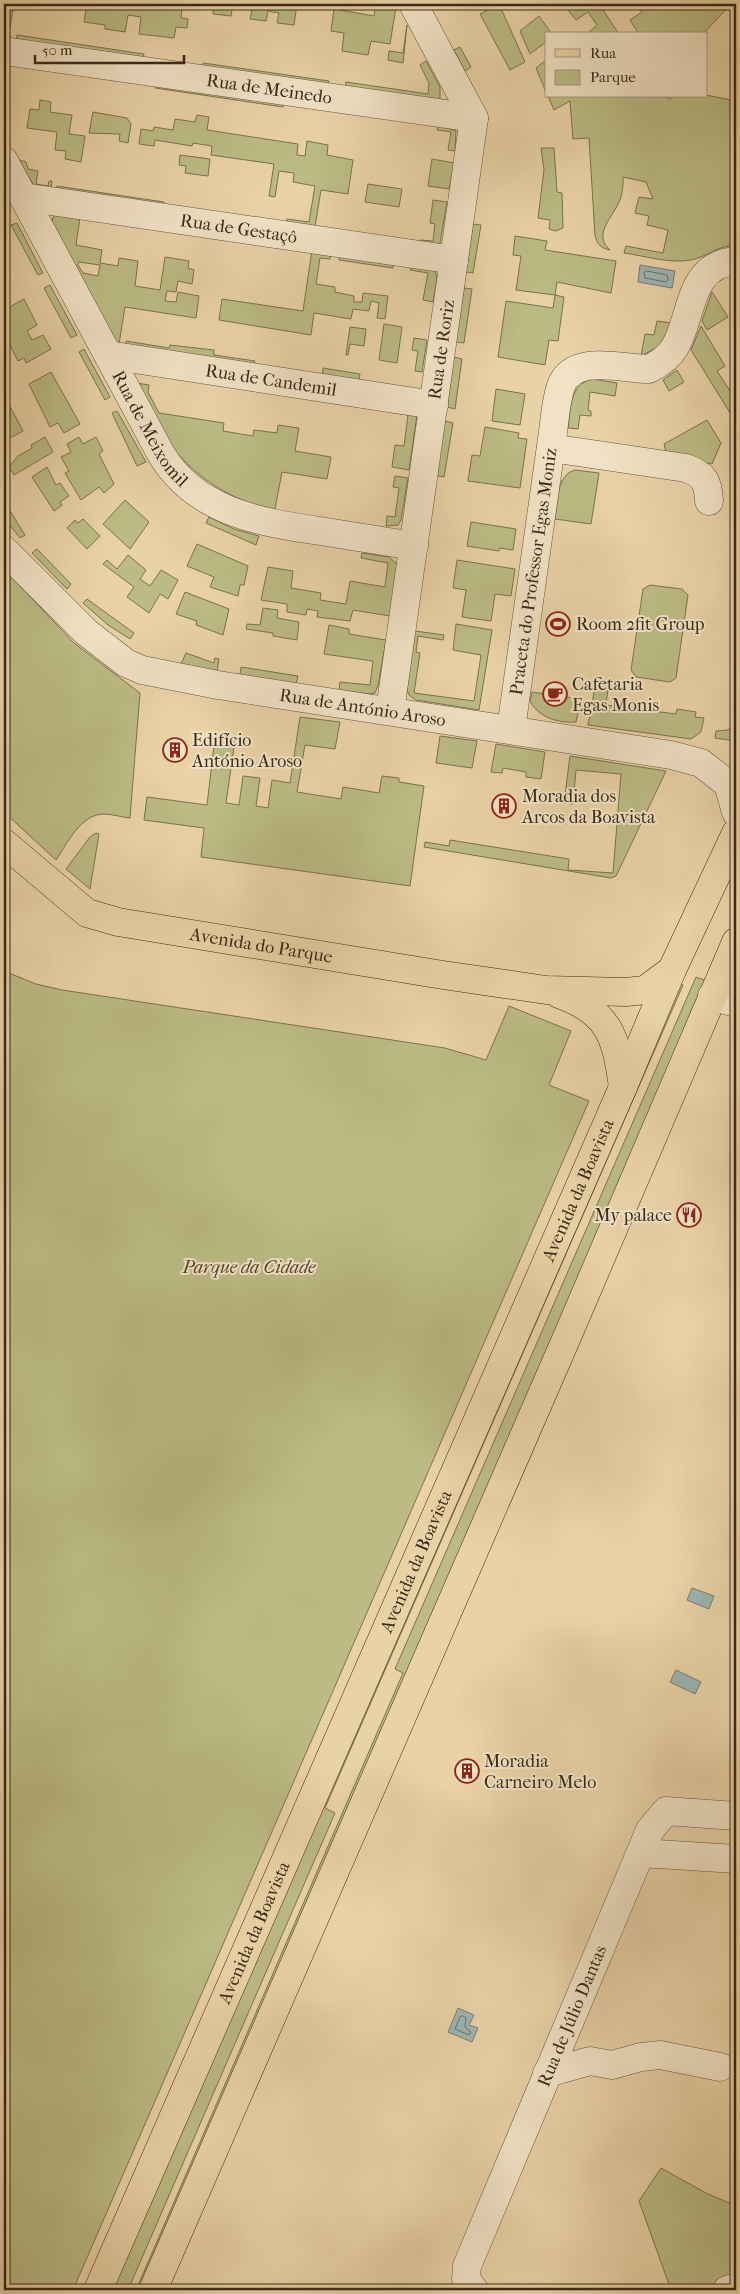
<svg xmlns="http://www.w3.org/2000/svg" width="740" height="2294" font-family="'IM FELL French Canon',serif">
<rect width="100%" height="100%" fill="#e9d2a6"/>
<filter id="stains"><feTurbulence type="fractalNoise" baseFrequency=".004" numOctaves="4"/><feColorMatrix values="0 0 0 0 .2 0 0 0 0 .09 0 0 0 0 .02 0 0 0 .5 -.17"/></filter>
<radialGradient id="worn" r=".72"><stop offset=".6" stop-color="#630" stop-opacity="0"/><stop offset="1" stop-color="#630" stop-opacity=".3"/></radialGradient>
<path fill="#bbbb83" stroke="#7a724e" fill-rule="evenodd" d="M4,4H14L7,45H4Z
M87,4H165L164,7L182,9L181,18L188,19L187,28L176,27L174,38L139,34L141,17L128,15L125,32L105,29V25L84,22Z
M214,4H233L231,16L213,14Z
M245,4H297L294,25L277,23L279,13L268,11L266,21L250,19L252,10L244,9Z
M376,4L396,7L390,44L371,41L368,55L342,51L344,33L331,31L334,9L374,16Z
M499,4L525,62L510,70L480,14Z
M563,4H599L619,34H587L597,25L588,12L576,20Z
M637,4H726L729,6L703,34H639L630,20L642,12Z
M539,16L552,34H546V42L530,54L520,31Z
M407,25L403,63L388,60L389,51L403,53Z
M17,35L144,54L142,64L15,46Z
M460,47L471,67L465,71L454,50Z
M546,60V92L536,68Z
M426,61L440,87V102L344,93L346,82L428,94L429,83L420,65Z
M203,63L329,81L327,91L202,73Z
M156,84L284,102L283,107L155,88Z
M706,95L736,101V245C721,245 709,255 695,259C673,265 646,256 624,253L626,246L663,253L668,230L647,225L649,216L635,213L639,197L653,199L646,182L623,177C623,186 623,195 618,204C611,219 593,235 610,250C601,248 597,245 595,235L589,138L573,139L570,101L554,110L548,96H663L670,99L672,96Z
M40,100L51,102L50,112L72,115L69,134L85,136L81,162L65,159L66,151L55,150L57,132L27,128L30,109L39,110Z
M93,112L127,118L131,124L128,143L119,141L120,134L89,133Z
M197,115L209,117L207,130L298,144L297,155L305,156L307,141L328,145L327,155L353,160L348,194L321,190L314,233L285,229L287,219L309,222L315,186L293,182L294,173L279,171L275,197L269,196L274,164L211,155L212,146L193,143L192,146L155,140L154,146L139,144L141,129L153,131L154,127L173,130L175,119L195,122Z
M438,125L456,131L455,151L448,150L451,132L437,130Z
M541,148H554L557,192L562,193L563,228L556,231L549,229L550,220L538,218L544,170Z
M180,155L210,159L208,176L185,173L186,166L179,165Z
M432,159L454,163L449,189L428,186Z
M19,160L26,162L28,169L38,171L36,184L48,186L49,181H52L50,193L35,188Z
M368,184L402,189L399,207L365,202Z
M57,186L164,202L163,210L56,194Z
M433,200L447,202L440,243L439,246L418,248L420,240L433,241L435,224L430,223Z
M56,215L80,217L76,245L102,250L100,263L118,266L119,258L138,261L135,286L160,290L165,257L189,261L188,268L194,270L192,284L178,281L176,292L167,291L165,301L176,302L178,292L199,296L196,318L125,307L119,344L114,340L52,223L53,217ZM79,262L100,265L98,276L83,273L78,265Z
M17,223L43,273L38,275L11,225Z
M473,224L481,225L473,273L466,272Z
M515,236L547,241L545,250L616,261L611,293L557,282L555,295L564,297L558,341L549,340L545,365L498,357L506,301L553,308L555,295L516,290L521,256L513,255Z
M312,250L331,253L330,259L320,258L316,284L335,287V292L354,296V302H362L363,293L388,296L385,319L377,318L379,303L371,301L369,311L353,309L351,319L314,313L311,335L219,320L222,299L303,311Z
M340,254L394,262L393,268L339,260Z
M411,265L435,271L437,278L433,302L423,300L428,273L410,270Z
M50,285L77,335L71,338L44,288Z
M464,288L472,289L464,343L456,342Z
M712,292L728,317L707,330L702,321Z
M24,299L37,325L27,331L32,340L43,335L51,349L26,363L24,358L18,361L8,341L4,343V310Z
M657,321L671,323L660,346L641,356L645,334L654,335Z
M384,324L402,327L397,363L379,360Z
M701,326L725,366L717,371L736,400L732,416L691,350Z
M350,327L366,329L364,346L350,344L348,355H346Z
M414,338L427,340L422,372L415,371L418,351L412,350Z
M126,341L169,348L170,345L214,350V355L255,361L253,370L125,348Z
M84,349L110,397L105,400L79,352Z
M454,357L462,359L455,409L447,407Z
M323,368L360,374L358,385L322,380Z
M677,370L684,382L669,391L663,380Z
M51,372L80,424L64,433L58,423L50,427L29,384Z
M592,379L617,383L615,396L590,392L588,410L591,411V416L580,415L578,429L568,428C571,408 569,385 592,379Z
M136,383L149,385L148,392L159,413L224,423L223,431L253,436L254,430L277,433L278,425L299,428L295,451L331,457L327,479L282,472L275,509C237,503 202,482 177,453C162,436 148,403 136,383Z
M496,389L525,394L520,425L492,421Z
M6,399L23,431L4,441V401Z
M117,411L146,462L137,466L112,413Z
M390,412L417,415L409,470L392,467L395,445L404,446L408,415Z
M707,420L721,443L712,464L667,456L664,444Z
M445,421L453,423L444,477L437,476Z
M485,427L519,433L518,438L527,439L520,488L468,481L472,455L480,456Z
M45,437L53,452L14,475L9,467L18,456L32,448L31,445Z
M79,437L83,444L96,437L103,451L99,454L114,484L104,493L99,487L81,500L65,473L69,471L61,457L71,452L67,444Z
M47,467L56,485L60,483L69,496L60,502L62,505L54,511L32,477Z
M575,470L599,473L591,524L555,519C558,502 556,475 575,470Z
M395,476L408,478L401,520L398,525L386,526L387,516L395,517L399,488L393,487Z
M125,500L149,522L130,549L103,524Z
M4,501L25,535L20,538L4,518Z
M209,517L234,529L259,536L256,545L206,523Z
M83,519L100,536L87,549L67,528L75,520L78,523Z
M471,522L516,529L513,550L500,548L499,551L467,546Z
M197,544L248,566L244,585H240L238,596L210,587L214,577L187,566Z
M37,549L71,584L67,589L32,553Z
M362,553L389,557L397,564L390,616L353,610L350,621L317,617L318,611L307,609L306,615L287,612V604L261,600L268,567L293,571L291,588L321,593L320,600L346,604L350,581L385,587L388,563L361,558Z
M128,555L146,570L140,579L150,586L161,570L178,580L168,599L160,594L149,613L127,597L134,587L103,564L107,560L117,569Z
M457,560L515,569L511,596L495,594L491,621L462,617L466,590L453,588Z
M4,569L74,643L140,693L130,818C122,817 111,814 103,814C80,815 67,844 56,860L4,812Z
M650,585L682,589L688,595L676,678L670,682L636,677L631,670L643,589Z
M185,592L229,609L223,635L196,625L197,621L176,614Z
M87,599L134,633L130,639L108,625L83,603Z
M263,608L278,610L277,618L299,622L297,640L273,636V633L246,629L247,624L260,625Z
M456,624L492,630L479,710L416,700L409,695L407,690L415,631L444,635L443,640L418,636L416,652L420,653L414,693L474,701L481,655L453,650Z
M329,625L349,629V634L386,640L378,686L375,693L369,694L339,690L340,682L370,685L373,661L324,654Z
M186,653L214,663L215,658L219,659L217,671L181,664Z
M241,667L298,676L296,684L240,675Z
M595,687L608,689L606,705L676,714L677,709L696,712L695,717L704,718L701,732L691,739L588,725Z
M532,692L581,699L576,722C558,723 539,718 530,701Z
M300,717L340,722L335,749L305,745L297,792L341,799L343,787L379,793L382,776L399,778V782L424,786L410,886L201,857L204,828L144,820L147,797L207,805L215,737L235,740L226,803L239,805L243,776L260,778L256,806L268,808L272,780L290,783Z
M736,724V741L715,738L716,731L728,730Z
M440,736L477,741L472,768L436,763Z
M496,744L545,752L541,779L526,777V772L503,768L502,773L491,772Z
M570,756L666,771L616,876L611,878L424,847L425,842L449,846L450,840L569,859L568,870L613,873L621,774L576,770L573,804L564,803Z
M96,833L99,834L90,889L66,869L90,837Z
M4,971L36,984L62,990L445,1048L486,1060L509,1006L571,1031L549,1085L589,1101L73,2290H4Z
M696,977L710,982L140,2290H136L403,1673L395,1669Z
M679,983L683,985L325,1808L335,1813L128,2290H112Z
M661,2168L706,2193L736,2206V2278L703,2290H671L639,2201Z"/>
<path fill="#9db5b3" stroke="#757d75" d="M640,265L675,271L672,288L638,282Z
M692,1588L714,1596L709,1609L687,1600Z
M676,1670L701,1682L695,1694L670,1682Z
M458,2008L474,2015L469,2025L478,2028L472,2042L448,2032Z"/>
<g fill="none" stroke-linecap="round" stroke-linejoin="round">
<path stroke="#6a7066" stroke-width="1" d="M647,271L667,275L668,280L666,282L645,278L644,273Z
M463,2016L466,2018L465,2027L471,2032L469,2035L455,2029L460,2017Z"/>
<g stroke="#64543c" stroke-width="29">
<g id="minor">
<path id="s1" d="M4,51L474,118"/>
<path id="s2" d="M4,161L161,454C196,512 259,522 320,531C351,536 382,541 414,546"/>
<path id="s3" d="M23,197L454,260"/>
<path id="s4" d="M108,355L434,405"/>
<path d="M551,448L686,468C705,475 708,482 709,501"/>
<path id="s5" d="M4,550L86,632L126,663L142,670L218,685L671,755L701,763L728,784L736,812"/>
<path id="s6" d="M390,711L474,118L413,4"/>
<path id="s7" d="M511,729L553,432C555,417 556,400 561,386C573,353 622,369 649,369C659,364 669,357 675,347C693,316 688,264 736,261"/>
<path d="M712,996L736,1003"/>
<path d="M641,1853L736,1859"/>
<path d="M547,2073L590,2061L612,2065L641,2057L660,2055L720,2067"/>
<path id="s8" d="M474,2290L466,2279L467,2266L650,1830L666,1811L736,1816"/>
<path d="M727,2290L736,2287"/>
</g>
</g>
<g stroke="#382a19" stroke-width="29">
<g id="major">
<path id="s9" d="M4,843L87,913L118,922L443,975L546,990L626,992L645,990L672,970"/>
<path d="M559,994C610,1012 616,1037 623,1087"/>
<path id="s10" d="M98,2290L623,1087L672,970L736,833"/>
<path d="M153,2290L570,1330L736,942"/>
</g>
</g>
<use href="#minor" stroke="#f1e2c5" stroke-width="28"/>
<use href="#major" stroke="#e9d2a6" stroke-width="28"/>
</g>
<defs>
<g id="stadium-ring" transform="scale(1.25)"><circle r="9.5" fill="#f1e2c5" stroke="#8f2418" stroke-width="1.5"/><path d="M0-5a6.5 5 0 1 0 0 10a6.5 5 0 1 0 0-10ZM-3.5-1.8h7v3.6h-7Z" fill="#8f2418"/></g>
<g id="cafe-ring" transform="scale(1.25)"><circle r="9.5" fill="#f1e2c5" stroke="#8f2418" stroke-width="1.5"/><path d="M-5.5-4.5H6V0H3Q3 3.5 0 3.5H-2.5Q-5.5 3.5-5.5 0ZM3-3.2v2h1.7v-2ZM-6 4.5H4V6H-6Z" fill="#8f2418"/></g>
<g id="building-ring" transform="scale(1.25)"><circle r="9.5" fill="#f1e2c5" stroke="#8f2418" stroke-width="1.5"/><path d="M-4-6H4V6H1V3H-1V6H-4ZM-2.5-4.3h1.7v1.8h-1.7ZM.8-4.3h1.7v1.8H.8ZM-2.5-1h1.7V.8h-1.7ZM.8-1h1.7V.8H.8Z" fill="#8f2418"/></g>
<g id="restaurant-ring" transform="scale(1.25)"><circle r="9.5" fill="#f1e2c5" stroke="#8f2418" stroke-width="1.5"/><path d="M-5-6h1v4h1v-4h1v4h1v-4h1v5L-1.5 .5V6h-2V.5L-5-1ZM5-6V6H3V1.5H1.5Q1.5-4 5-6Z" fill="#8f2418"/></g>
</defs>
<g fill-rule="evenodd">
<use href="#stadium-ring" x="558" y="624"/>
<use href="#cafe-ring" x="555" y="694"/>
<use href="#building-ring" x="175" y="750"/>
<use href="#building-ring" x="504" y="806"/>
<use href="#restaurant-ring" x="689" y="1215"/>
<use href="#building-ring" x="467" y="1771"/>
</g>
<g text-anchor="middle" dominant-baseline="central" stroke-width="4" stroke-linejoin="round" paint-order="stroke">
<g font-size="18" fill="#382a19" stroke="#f1e2c5">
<text stroke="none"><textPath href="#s1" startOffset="268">Rua de Meinedo</textPath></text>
<text stroke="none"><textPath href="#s3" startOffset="218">Rua de Gestaçô</textPath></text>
<text stroke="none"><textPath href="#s6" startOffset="365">Rua de Roriz</textPath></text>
<text stroke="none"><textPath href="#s4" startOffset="165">Rua de Candemil</textPath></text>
<text stroke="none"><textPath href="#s2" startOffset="305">Rua de Meixomil</textPath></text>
<text stroke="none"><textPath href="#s7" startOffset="159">Praceta do Professor Egas Moniz</textPath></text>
<text stroke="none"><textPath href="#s5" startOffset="408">Rua de António Aroso</textPath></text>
<text stroke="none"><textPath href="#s9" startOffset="286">Avenida do Parque</textPath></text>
<text stroke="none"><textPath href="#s10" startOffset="1200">Avenida da Boavista</textPath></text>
<text stroke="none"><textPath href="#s10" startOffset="795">Avenida da Boavista</textPath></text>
<text stroke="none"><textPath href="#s10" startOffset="390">Avenida da Boavista</textPath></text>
<text stroke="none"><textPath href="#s8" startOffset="298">Rua de Júlio Dantas</textPath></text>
</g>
<g font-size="18" fill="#382a19" stroke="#f1e2c5" text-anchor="start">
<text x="576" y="624">Room 2fit Group</text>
<text x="572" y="684">Cafetaria<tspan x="572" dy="21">Egas Monis</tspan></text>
<text x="192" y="740">Edifício<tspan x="192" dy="21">António Aroso</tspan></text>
<text x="522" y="796">Moradia dos<tspan x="522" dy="21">Arcos da Boavista</tspan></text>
<text x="672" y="1215" text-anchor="end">My palace</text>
<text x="484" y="1761">Moradia<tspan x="484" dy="21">Carneiro Melo</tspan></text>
</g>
<g font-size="18" font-style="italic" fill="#52472e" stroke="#f1e2c5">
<text x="249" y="1267">Parque da Cidade</text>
</g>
</g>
<rect width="740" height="2294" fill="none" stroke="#e9d2a6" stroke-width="20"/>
<rect x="5" y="5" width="730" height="2284" fill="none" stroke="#382a19" stroke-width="2.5"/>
<rect x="10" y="10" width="720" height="2274" fill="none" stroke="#382a19"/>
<rect x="545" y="32" width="162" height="65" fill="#f1e2c5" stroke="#a79880"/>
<rect x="555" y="49" width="25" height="8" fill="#e9d2a6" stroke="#a79880"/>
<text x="590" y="58" font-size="15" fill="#382a19">Rua</text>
<rect x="555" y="70" width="25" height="15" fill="#bbbb83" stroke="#a79880"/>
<text x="590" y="82" font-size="15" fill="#382a19">Parque</text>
<path d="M35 55v8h149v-8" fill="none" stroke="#382a19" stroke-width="2.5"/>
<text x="42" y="55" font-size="15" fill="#382a19" stroke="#f1e2c5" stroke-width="4" paint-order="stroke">50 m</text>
<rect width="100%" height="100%" filter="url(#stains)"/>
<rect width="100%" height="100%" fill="url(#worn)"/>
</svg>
